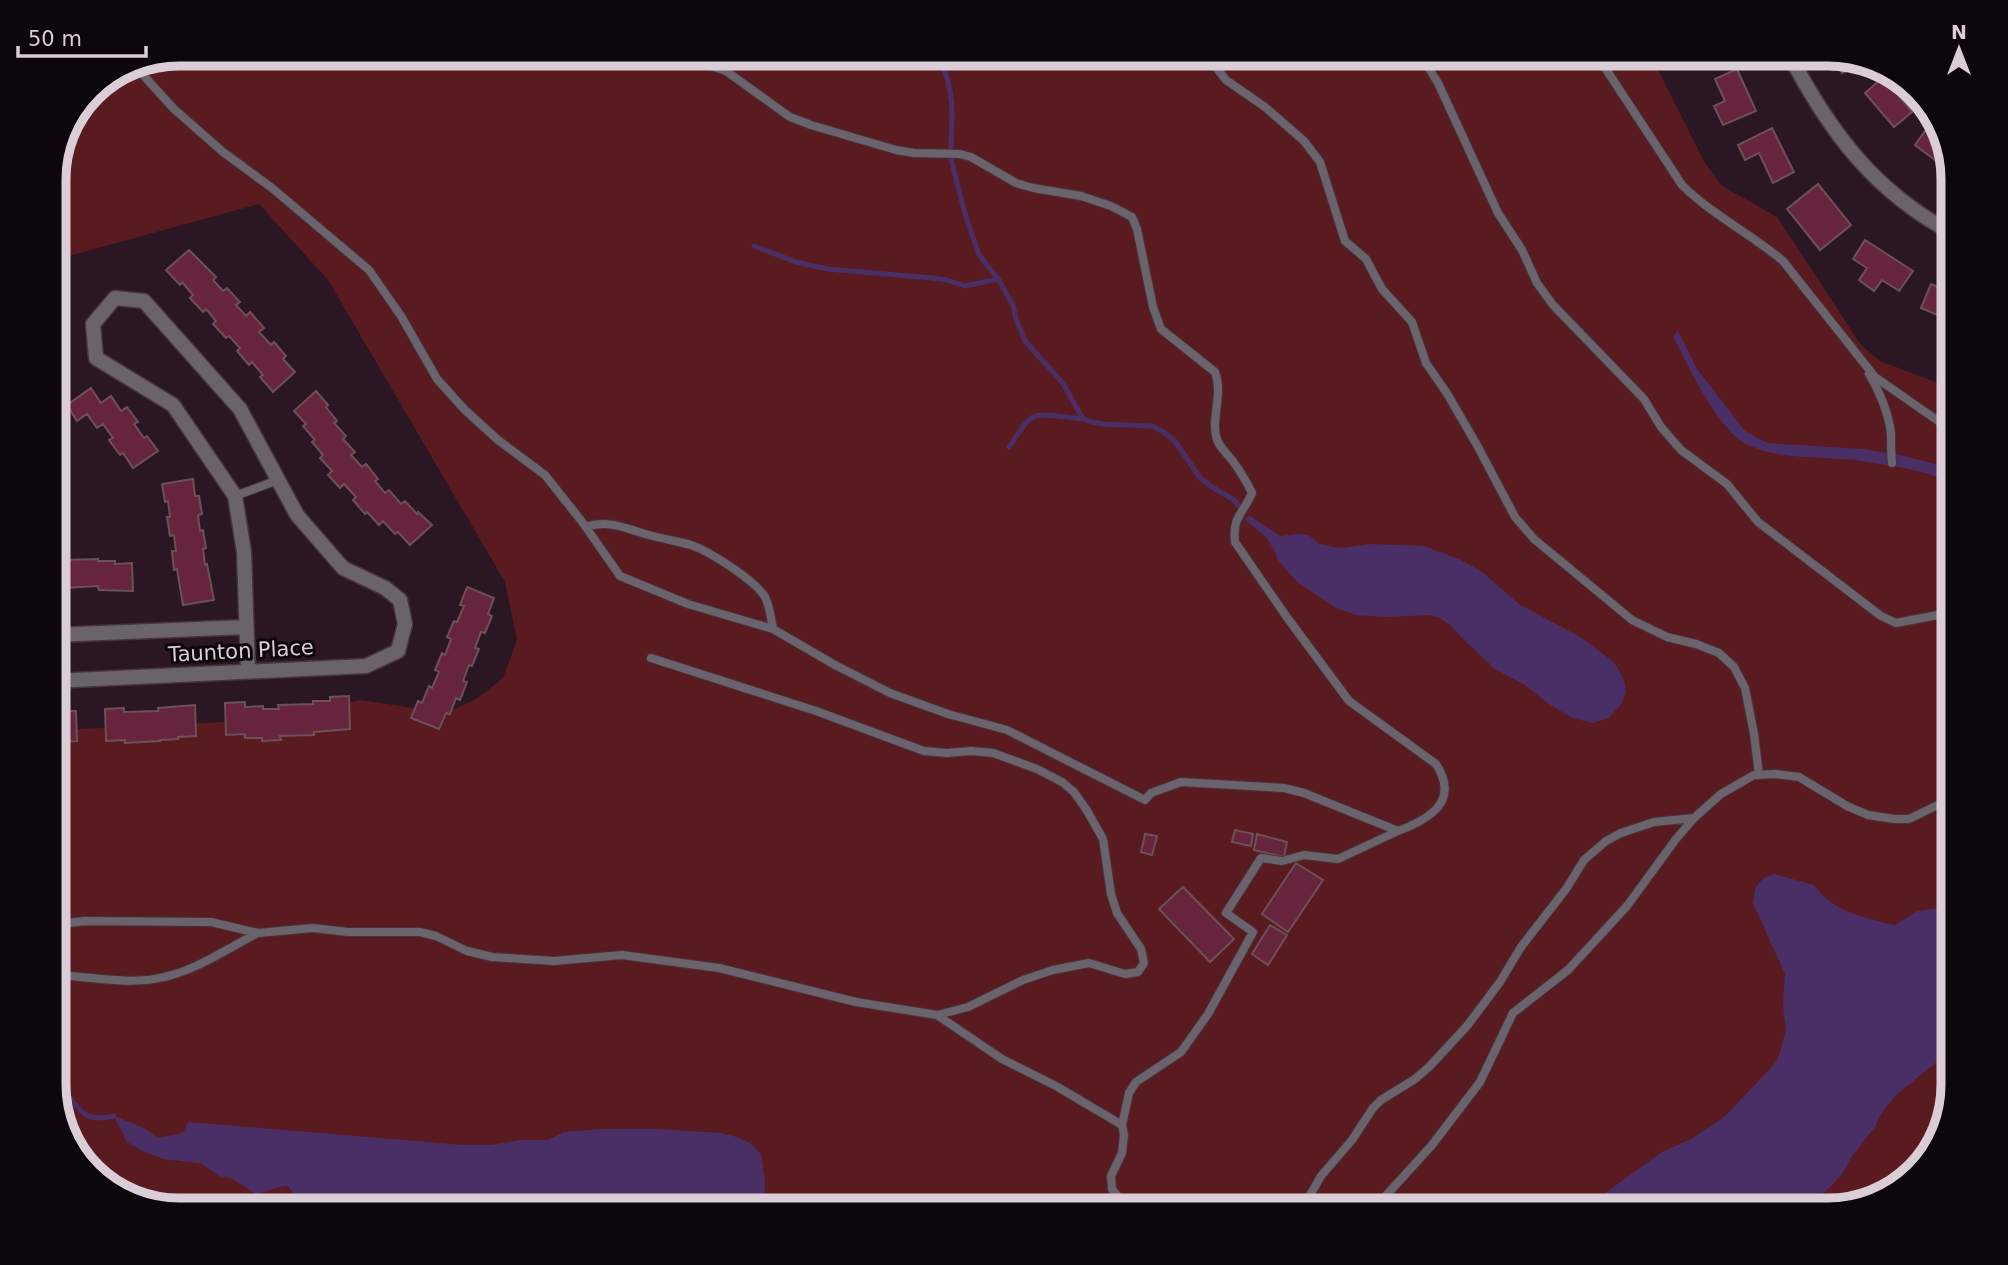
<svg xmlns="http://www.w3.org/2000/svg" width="2008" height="1265" font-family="'DejaVu Sans',sans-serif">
<rect width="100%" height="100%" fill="#2a1723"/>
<path fill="#5a1b20" d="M180,54H1650L1705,163L1722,186L1777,217L1861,345L1880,361L1954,389V1086L1933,1155L1891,1194L1829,1211H180L110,1190L71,1148L55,1093L54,730L155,726L284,718L361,700L446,713L478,698L503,678L517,640L505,582L328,280L259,204L54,260L55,172L91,91L132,64Z"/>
<path fill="#4a2e66" d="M1678,331L1697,369L1745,431L1767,443L1863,449L1900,455L1954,469V485C1946,481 1937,477 1929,474C1906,467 1879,464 1855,460C1821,456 1762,461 1735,436C1711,414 1688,366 1673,336Z
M1250,516L1280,536L1299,534L1309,535L1319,544L1341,548L1371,544L1424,546L1459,559L1482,572L1519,604L1582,638L1611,660L1616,665L1624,680L1626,693L1620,706L1608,718L1593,723L1572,718L1549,704L1525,685L1495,669L1464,640L1450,625L1440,618L1429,615L1387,617L1357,615L1338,609L1297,582L1277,559L1275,551L1266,537L1245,520L1246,517Z
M1774,874L1814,885C1833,912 1865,918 1895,925L1918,911L1954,906V1053L1938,1061L1896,1095L1881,1114L1875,1127L1852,1156L1843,1173L1831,1186L1804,1211H1560L1604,1194L1662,1152L1691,1139L1724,1117L1769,1070L1778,1059L1786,1030L1783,1005L1785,974L1753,903L1755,889L1759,883L1764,878Z
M114,1116L142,1127L158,1138L183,1133L188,1122L462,1145H491L522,1140H548L564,1132L603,1129H656L721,1133L737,1137L750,1143L761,1154L765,1182L764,1211H299L303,1208L288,1186C277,1186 268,1192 256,1194L233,1179L219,1176L200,1163L163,1159L142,1151L127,1142Z"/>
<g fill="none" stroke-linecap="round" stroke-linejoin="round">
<path stroke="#4a2e66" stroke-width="5" d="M940,57C954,94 953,108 951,147
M951,159L965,214L979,255L998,279L1013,305L1016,319L1025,341L1062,382L1083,419L1091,422L1103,424L1152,426L1165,433L1175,441L1200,478L1212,487L1234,500L1239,506
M754,246L796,262L827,269L932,278L947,280L965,286L998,279
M1009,447C1016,439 1023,422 1033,417C1044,412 1070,418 1083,419
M54,1079C76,1098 77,1126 114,1116"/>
</g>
<path fill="#66253c" stroke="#6b5057" stroke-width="2" d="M1834,56L1862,64L1842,73Z
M1737,69L1756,111L1723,125L1714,106L1725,101L1715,79Z
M1889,72L1898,75L1909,88L1899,96L1912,112L1894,127L1865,93Z
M1930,124L1941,132L1951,172L1915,145Z
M1772,128L1794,172L1773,183L1759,153L1745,160L1738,145Z
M1818,184L1851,225L1820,250L1787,209Z
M1865,240L1913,271L1899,291L1882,280L1874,291L1859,280L1867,268L1853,259Z
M189,250L216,277L213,280L223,291L227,288L240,302L236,305L246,316L250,312L264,328L259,332L271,345L274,342L286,356L283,359L295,372L273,392L260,377L263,375L252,362L249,365L237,351L240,348L229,336L226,338L213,324L216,321L206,309L203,312L190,298L193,295L182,282L180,285L166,270Z
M1931,284L1954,294V322L1921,308Z
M91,388L101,403L111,396L121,411L127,407L138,422L134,424L144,438L147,436L158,451L133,468L123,453L120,455L109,440L113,438L103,424L97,428L87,414L77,421L67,405Z
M316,391L328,405L326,407L337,421L334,423L346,436L343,439L355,452L351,455L362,467L366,464L378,479L375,481L385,493L389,490L401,504L405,501L417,514L418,512L432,525L410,545L398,532L395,534L383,521L379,525L367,512L365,514L353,500L356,497L344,484L340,488L328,475L332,471L320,458L323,455L312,442L315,440L303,426L306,424L294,411Z
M193,479L195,496H199L202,514L198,515L200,531L203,530L206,548L203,549L205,565L207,564L214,600L183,605L177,569L174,570L172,551H176L174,535L170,536L167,517H170L168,501L165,502L162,484Z
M98,559V561H115V564L132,563L133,591L99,590L98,586L65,588V592H54V563H63V560Z
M467,587L494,598L488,614L492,616L485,633L481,632L475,648L479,649L472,666L469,665L463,681L467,682L460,700L456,698L450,714L446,713L439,729L411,718L418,701L422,703L429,686L432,688L439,672L435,670L442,653L445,655L451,639L447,637L454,621L457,622L464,606L460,605Z
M349,696L350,729L314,732V735L280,736L281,740L262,741V738H245V734L226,735L225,703L245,702V707L263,706V709H279L278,705L313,704V701H330V697Z
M195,705L196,736L178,737V739L160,740V741L125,743V740L106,741L105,709L124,708V712L158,711V708Z
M56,711H76L77,741L58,742V745L54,746V714Z
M1235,830L1253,834L1251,846L1232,842Z
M1145,834L1157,836L1152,855L1141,852Z
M1257,834L1287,842L1284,857L1254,850Z
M1296,863L1323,880L1288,932L1262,914Z
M1183,887L1234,939L1210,962L1159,909Z
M1270,925L1287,935L1268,965L1252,954Z"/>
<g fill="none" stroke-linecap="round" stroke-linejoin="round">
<g stroke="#46343f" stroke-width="10">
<path id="service" d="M1211,54L1212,62L1226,80L1265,107L1304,141L1320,162L1345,241L1366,259L1382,289L1412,322L1426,363L1448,395L1478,447L1515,517L1534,539L1632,620L1667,637L1696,644L1719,653L1734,667L1745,688L1754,734L1759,775
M1417,54L1424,60L1438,83L1498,213L1522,250L1537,283L1553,305L1644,399L1661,427L1681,450L1727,484L1758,522L1881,616L1896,623L1943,614L1954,615
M1596,54L1682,185C1712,215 1750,233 1783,261L1875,377L1954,432
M133,64L174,109L223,152L272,188L369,270L401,316L437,379L464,409L498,440L545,475L583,523L620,576L688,604L773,629L835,665L890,693L948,714L1007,730L1145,800L1151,793L1181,782L1284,788L1304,793L1398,831C1430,819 1460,801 1436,764L1349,701L1286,616L1235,542C1232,517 1243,514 1252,493C1246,480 1240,471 1232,460C1228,455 1221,448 1218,442C1209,421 1224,396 1215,372L1161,329L1153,307L1137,229L1132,217L1111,206L1081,196L1033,188L1016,183L971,157L960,154L914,153L896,150L811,125L790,117L726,71L675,54
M1869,374C1879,390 1889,414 1891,434C1891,444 1891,453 1892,463
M235,496L278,480
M586,527C608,519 627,529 649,535C663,539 677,541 691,545C709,551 756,581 765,597C770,607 771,619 773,629
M651,658L816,711L924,751L947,753L971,751L993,753L1037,769L1062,782L1074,792L1086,809L1103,839L1111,894L1117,913L1141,949L1144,963L1138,972L1125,974L1089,963L1053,970L1023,980L968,1007L937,1015
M54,925L84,921L211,922L258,933L313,928L348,932H420L436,936L467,951L492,957L554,961L622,955L719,968L856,1002L937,1015L1002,1059L1056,1086L1122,1125L1124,1135L1122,1153L1111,1176L1112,1189L1129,1211
M54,975C90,976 129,986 164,977C197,970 228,948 258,933
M1122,1125L1129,1093L1136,1082L1181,1052L1208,1014L1253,932L1226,913L1261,858L1282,861L1304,855L1338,859L1398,831
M1301,1211L1321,1176L1352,1140L1373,1108L1381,1100L1415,1079L1429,1067L1467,1026L1500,982L1521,947L1566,889L1584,860L1606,841L1621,833L1654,822L1694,818
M1372,1211L1432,1145L1480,1082L1513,1013L1568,970L1627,906L1676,839L1694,818L1721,794L1754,775L1776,774L1799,777L1847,806L1868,815L1894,819H1909L1954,797"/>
</g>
<g stroke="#46343f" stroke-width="17">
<path id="minor" d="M1789,54C1829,131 1875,193 1954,234
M54,635L246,627
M54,681L366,666L398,651L405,624L400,600L385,588L343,568L297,515L240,409L144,301L115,298L93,324L96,358L173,405L235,496L244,552L248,671"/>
</g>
<use href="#service" stroke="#6b636b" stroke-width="8"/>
<use href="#minor" stroke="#6b636b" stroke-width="14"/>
</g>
<g text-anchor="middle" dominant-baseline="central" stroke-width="6" stroke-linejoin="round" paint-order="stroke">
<g font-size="21" fill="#dbcdd5" stroke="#0d060a">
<text transform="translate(241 651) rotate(-3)">Taunton Place</text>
</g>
</g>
<path d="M0 0H2008V1265H0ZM179 66H1828A113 113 0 0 1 1941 179V1085A113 113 0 0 1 1828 1198H179A113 113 0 0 1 66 1085V179A113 113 0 0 1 179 66Z" fill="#0d060a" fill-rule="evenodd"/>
<path fill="none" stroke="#dbcdd5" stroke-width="9" d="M179 66H1828A113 113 0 0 1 1941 179V1085A113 113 0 0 1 1828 1198H179A113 113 0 0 1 66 1085V179A113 113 0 0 1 179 66Z"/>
<g transform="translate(1959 49)" stroke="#0d060a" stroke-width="5" paint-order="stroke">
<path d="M0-5L12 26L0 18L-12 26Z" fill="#dbcdd5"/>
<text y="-10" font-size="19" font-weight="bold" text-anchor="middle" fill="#dbcdd5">N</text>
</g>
<path d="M18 46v10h128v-10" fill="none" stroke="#dbcdd5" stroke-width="3.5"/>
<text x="28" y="46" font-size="21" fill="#dbcdd5" stroke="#0d060a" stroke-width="5" paint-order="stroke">50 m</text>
</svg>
